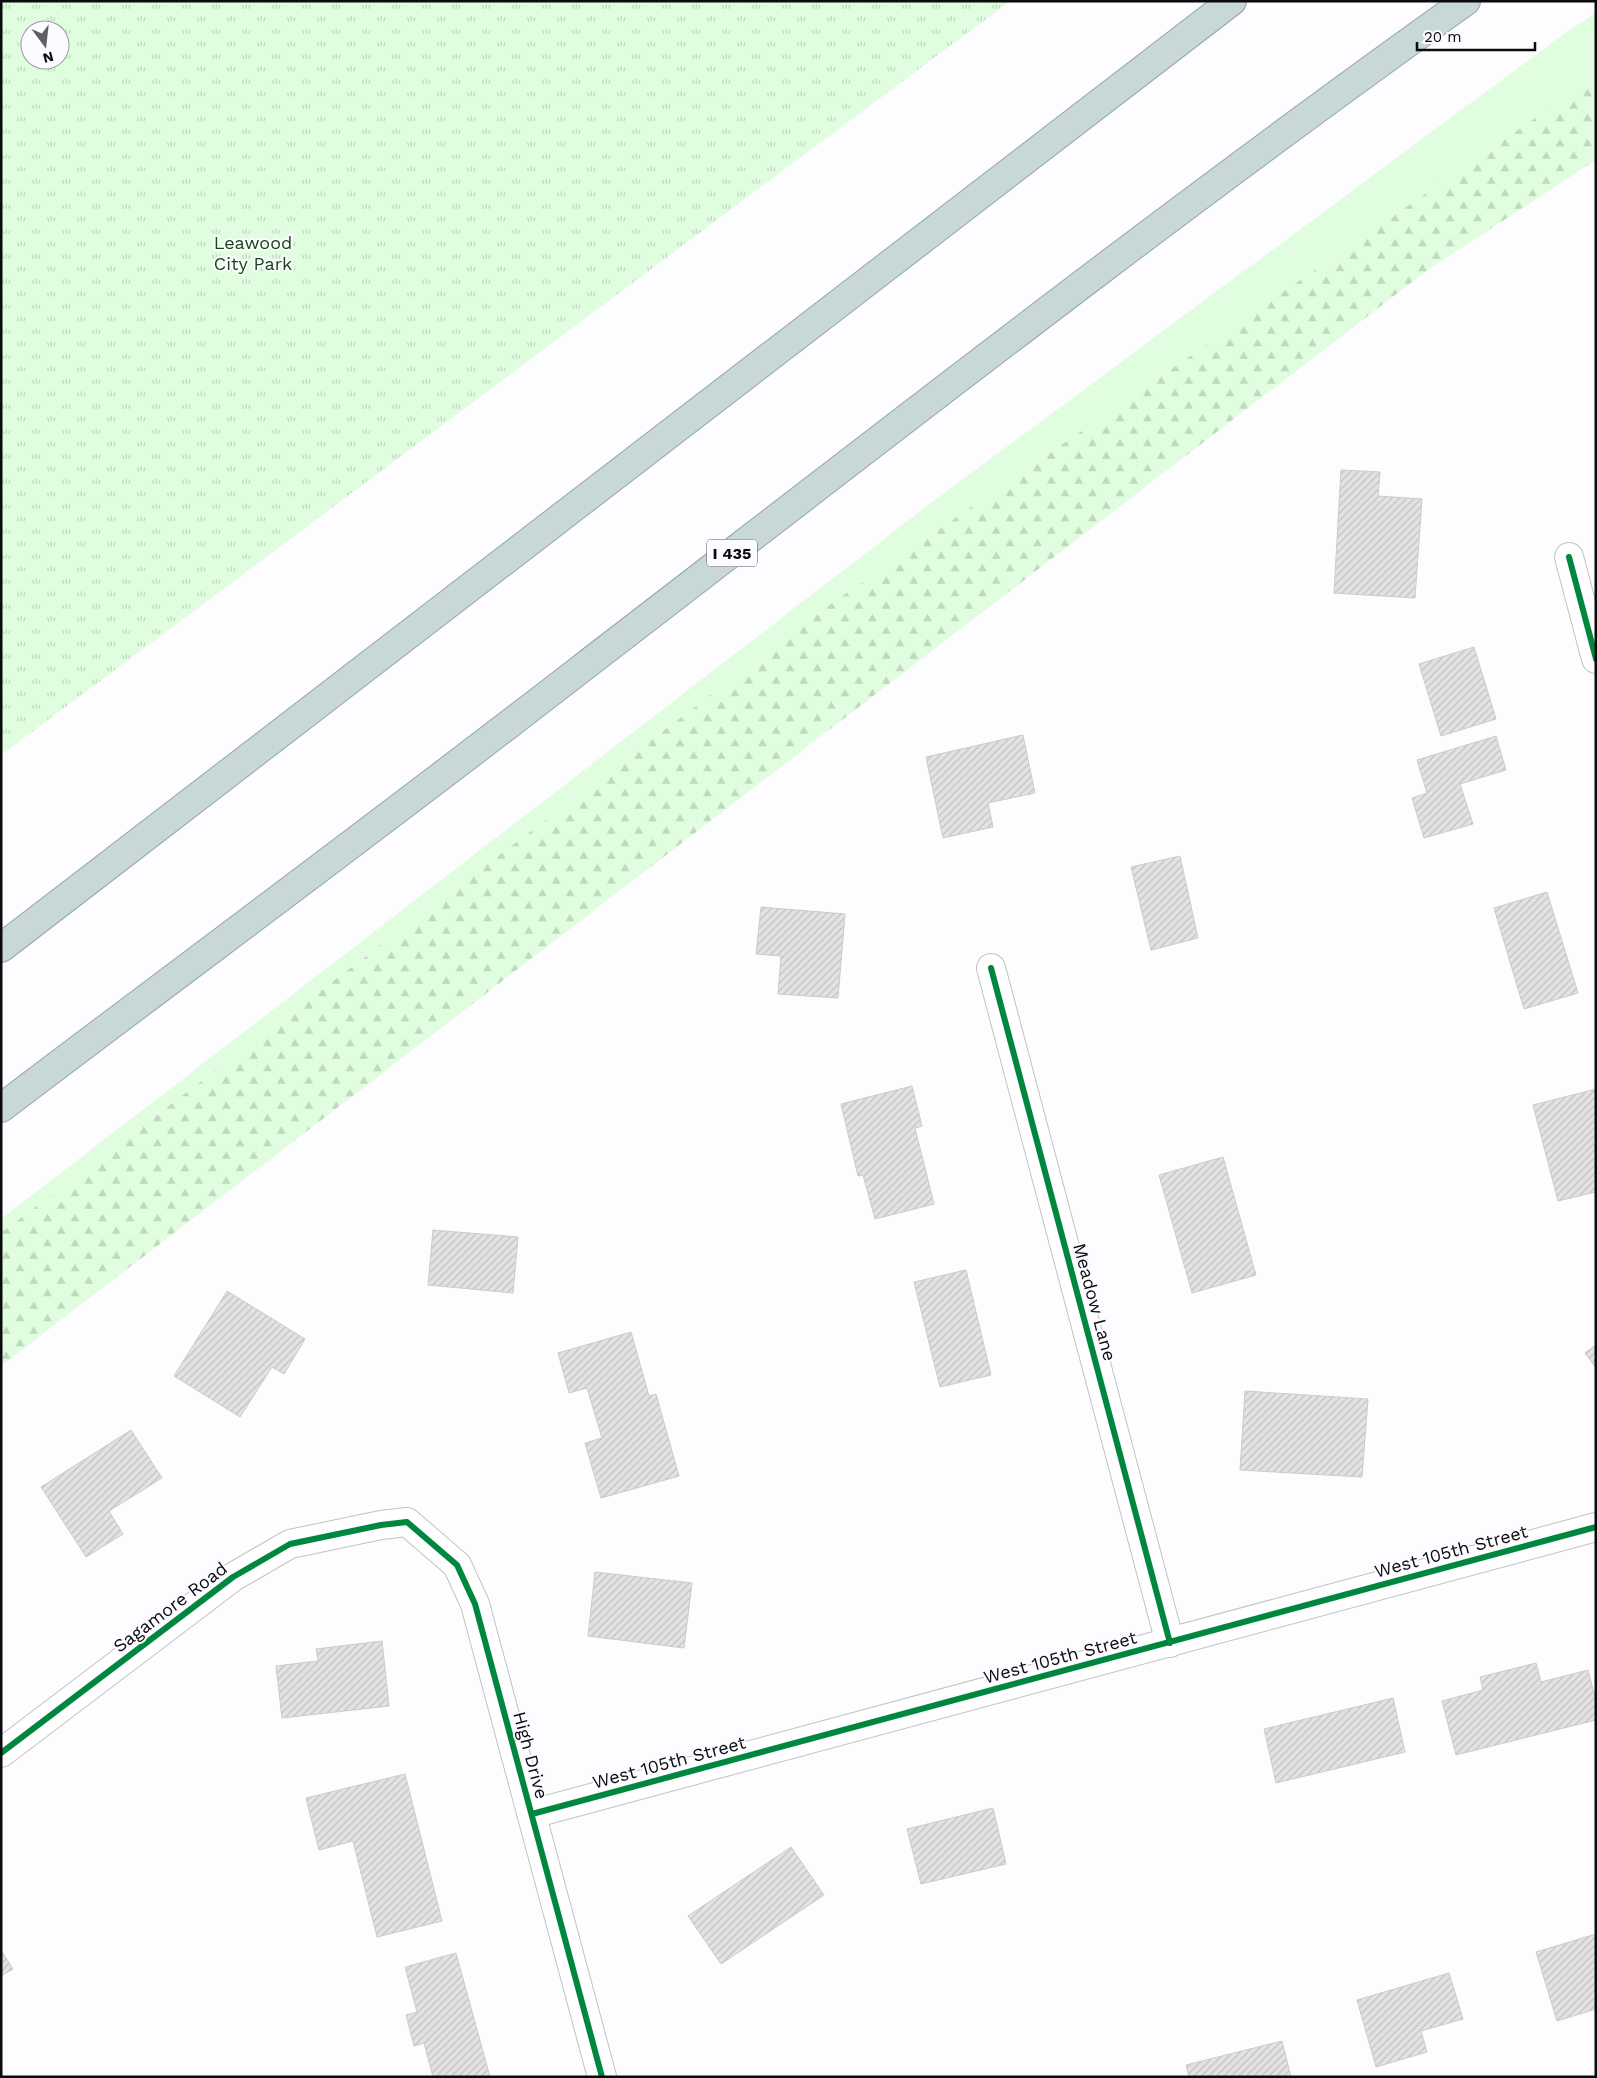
<svg xmlns="http://www.w3.org/2000/svg" width="1597" height="2078" font-family="'Work Sans',sans-serif">
<defs>
<pattern id="forest-firs" width="22" height="20" patternUnits="userSpaceOnUse" patternTransform="scale(1.25)"><rect width="22" height="20" fill="#e0fddf"/><path d="M5 1l3.5 6h-7zM16 11l3.5 6h-7z" fill="#bfd8be"/></pattern>
<pattern id="park-tufts" width="24" height="20" patternUnits="userSpaceOnUse" patternTransform="scale(1.25)"><rect width="24" height="20" fill="#e0fddf"/><path d="M3 7l-1-3M5 7V3M7 7l1-3M15 17l-1-3M17 17v-4M19 17l1-3" fill="none" stroke="#bfd8be"/></pattern>
<pattern id="building-hatch" width="6" height="6" patternUnits="userSpaceOnUse" patternTransform="scale(1.25)"><rect width="6" height="6" fill="#e3e3e5"/><path d="M-1 1l2-2M0 6l6-6M5 7l2-2" fill="none" stroke="#c1c1c3"/></pattern>
</defs>
<rect width="100%" height="100%" fill="#fdfcfe"/>
<path fill="#e0fddf" d="M1596,13V76L828,606L1,1233V1219L931,503L1565,33Z"/>
<path fill="url(#forest-firs)" d="M1596,76V160L1429,269L1,1366V1233L828,606Z"/>
<path fill="url(#park-tufts)" fill-rule="evenodd" d="M1,1H1010L1,755ZM30,30H60V60H30Z"/>
<path fill="url(#building-hatch)" stroke="#cbcbcd" d="M1341,470L1380,472L1378,496L1422,499L1415,598L1334,593Z
M1474,647L1496,719L1441,736L1419,664Z
M1023,735L1035,793L988,803L993,827L943,838L926,757Z
M1496,736L1506,770L1460,784L1473,824L1424,838L1412,798L1427,793L1417,760Z
M1180,856L1198,938L1151,950L1131,867Z
M1547,892L1578,993L1524,1009L1494,908Z
M761,907L845,914L838,998L778,994L781,956L756,954Z
M912,1086L922,1126L915,1128L934,1204L875,1219L863,1175L858,1176L841,1104Z
M1596,1089V1140L1593,1141L1596,1151V1192L1558,1201L1533,1105Z
M1223,1157L1256,1275L1192,1293L1159,1175Z
M433,1230L518,1237L513,1293L428,1285Z
M966,1270L991,1375L940,1387L914,1282Z
M227,1291L305,1339L284,1374L272,1367L240,1417L174,1376Z
M631,1332L649,1396L656,1394L679,1476L601,1498L585,1443L602,1438L587,1388L569,1393L558,1353Z
M1596,1345V1368L1585,1353Z
M1245,1391L1368,1399L1362,1477L1240,1470Z
M131,1430L162,1478L109,1511L123,1534L86,1557L41,1487Z
M595,1572L692,1583L684,1648L588,1636Z
M382,1641L389,1706L282,1718L276,1666L318,1661L316,1649Z
M1536,1663L1541,1682L1588,1670L1596,1701V1720L1456,1755L1442,1701L1483,1690L1480,1677Z
M1393,1698L1405,1752L1276,1783L1264,1729Z
M405,1774L442,1921L377,1937L353,1841L319,1850L306,1798Z
M993,1808L1006,1864L921,1884L907,1829Z
M791,1847L824,1895L721,1964L688,1916Z
M1596,1934V2009L1557,2021L1536,1952Z
M1,1950L13,1969L1,1976Z
M456,1953L490,2077H433L424,2043L414,2046L406,2015L417,2012L405,1967Z
M1449,1973L1463,2019L1421,2031L1427,2052L1376,2067L1357,2000Z
M1282,2041L1291,2077H1189L1186,2065Z"/>
<g fill="none" stroke-linecap="round" stroke-linejoin="round">
<g stroke="#c3c2c4" stroke-width="30">
<path id="minor" d="M1569,557L1596,659
M991,968L1170,1643
M1,1753L233,1577L290,1544L381,1525L407,1522L457,1565L475,1604L602,2077
M532,1814L1596,1527"/>
</g>
<g stroke="#95a6a5" stroke-width="30">
<path id="motorway" d="M1,948L1232,1
M1,1108C195,961 390,817 582,668C875,443 1166,215 1466,1"/>
</g>
<use href="#minor" stroke="#fff" stroke-width="28"/>
<use href="#motorway" stroke="#c7d8d7" stroke-width="28"/>
<g stroke="#fcfbff" stroke-width="9">
<path id="cycleway" d="M1569,557L1596,659
M991,968L1170,1643
M1,1753L233,1577L290,1544L381,1525L407,1522L457,1565L475,1604L602,2077
M532,1814L1596,1527"/>
</g>
<use href="#cycleway" stroke="#00873e" stroke-width="6"/>
</g>
<g text-anchor="middle" dominant-baseline="central" stroke-width="4" stroke-linejoin="round" paint-order="stroke">
<rect fill="#fcfbff" stroke="#535356" stroke-width="1" x="707" y="539.5" width="50" height="27" rx="4"/>
<g font-size="16" font-weight="bold" fill="#0b0b0d">
<text x="732" y="553">I 435</text>
</g>
<g font-size="18" fill="#184618" stroke="#fcfbff">
<text x="253" y="242">Leawood<tspan x="253" dy="21">City Park</tspan></text>
</g>
<g font-size="18" fill="#0b0b0d" stroke="#fcfbff">
<text transform="translate(1095 1302) rotate(75)">Meadow Lane</text>
<text transform="translate(1451 1551) rotate(-15)">West 105th Street</text>
<text transform="translate(170 1607) rotate(-37)">Sagamore Road</text>
<text transform="translate(1060 1657) rotate(-15)">West 105th Street</text>
<text transform="translate(531 1755) rotate(75)">High Drive</text>
<text transform="translate(669 1762) rotate(-15)">West 105th Street</text>
</g>
</g>
<rect width="1597" height="2078" fill="none" stroke="#0b0b0d" stroke-width="5"/>
<g transform="translate(45 45) rotate(165)"><circle r="24" fill="#fcfbff" stroke="#9c9b9e"/>
<path d="M0-4L9 19L0 12L-9 19Z" fill="#605f61"/>
<text y="-8" font-size="14" font-weight="bold" text-anchor="middle" fill="#0b0b0d">N</text>
</g>
<path d="M1417 42v8h118v-8" fill="none" stroke="#0b0b0d" stroke-width="2.5"/>
<text x="1424" y="42" font-size="15" fill="#0b0b0d" stroke="#fcfbff" stroke-width="4" paint-order="stroke">20 m</text>
</svg>
